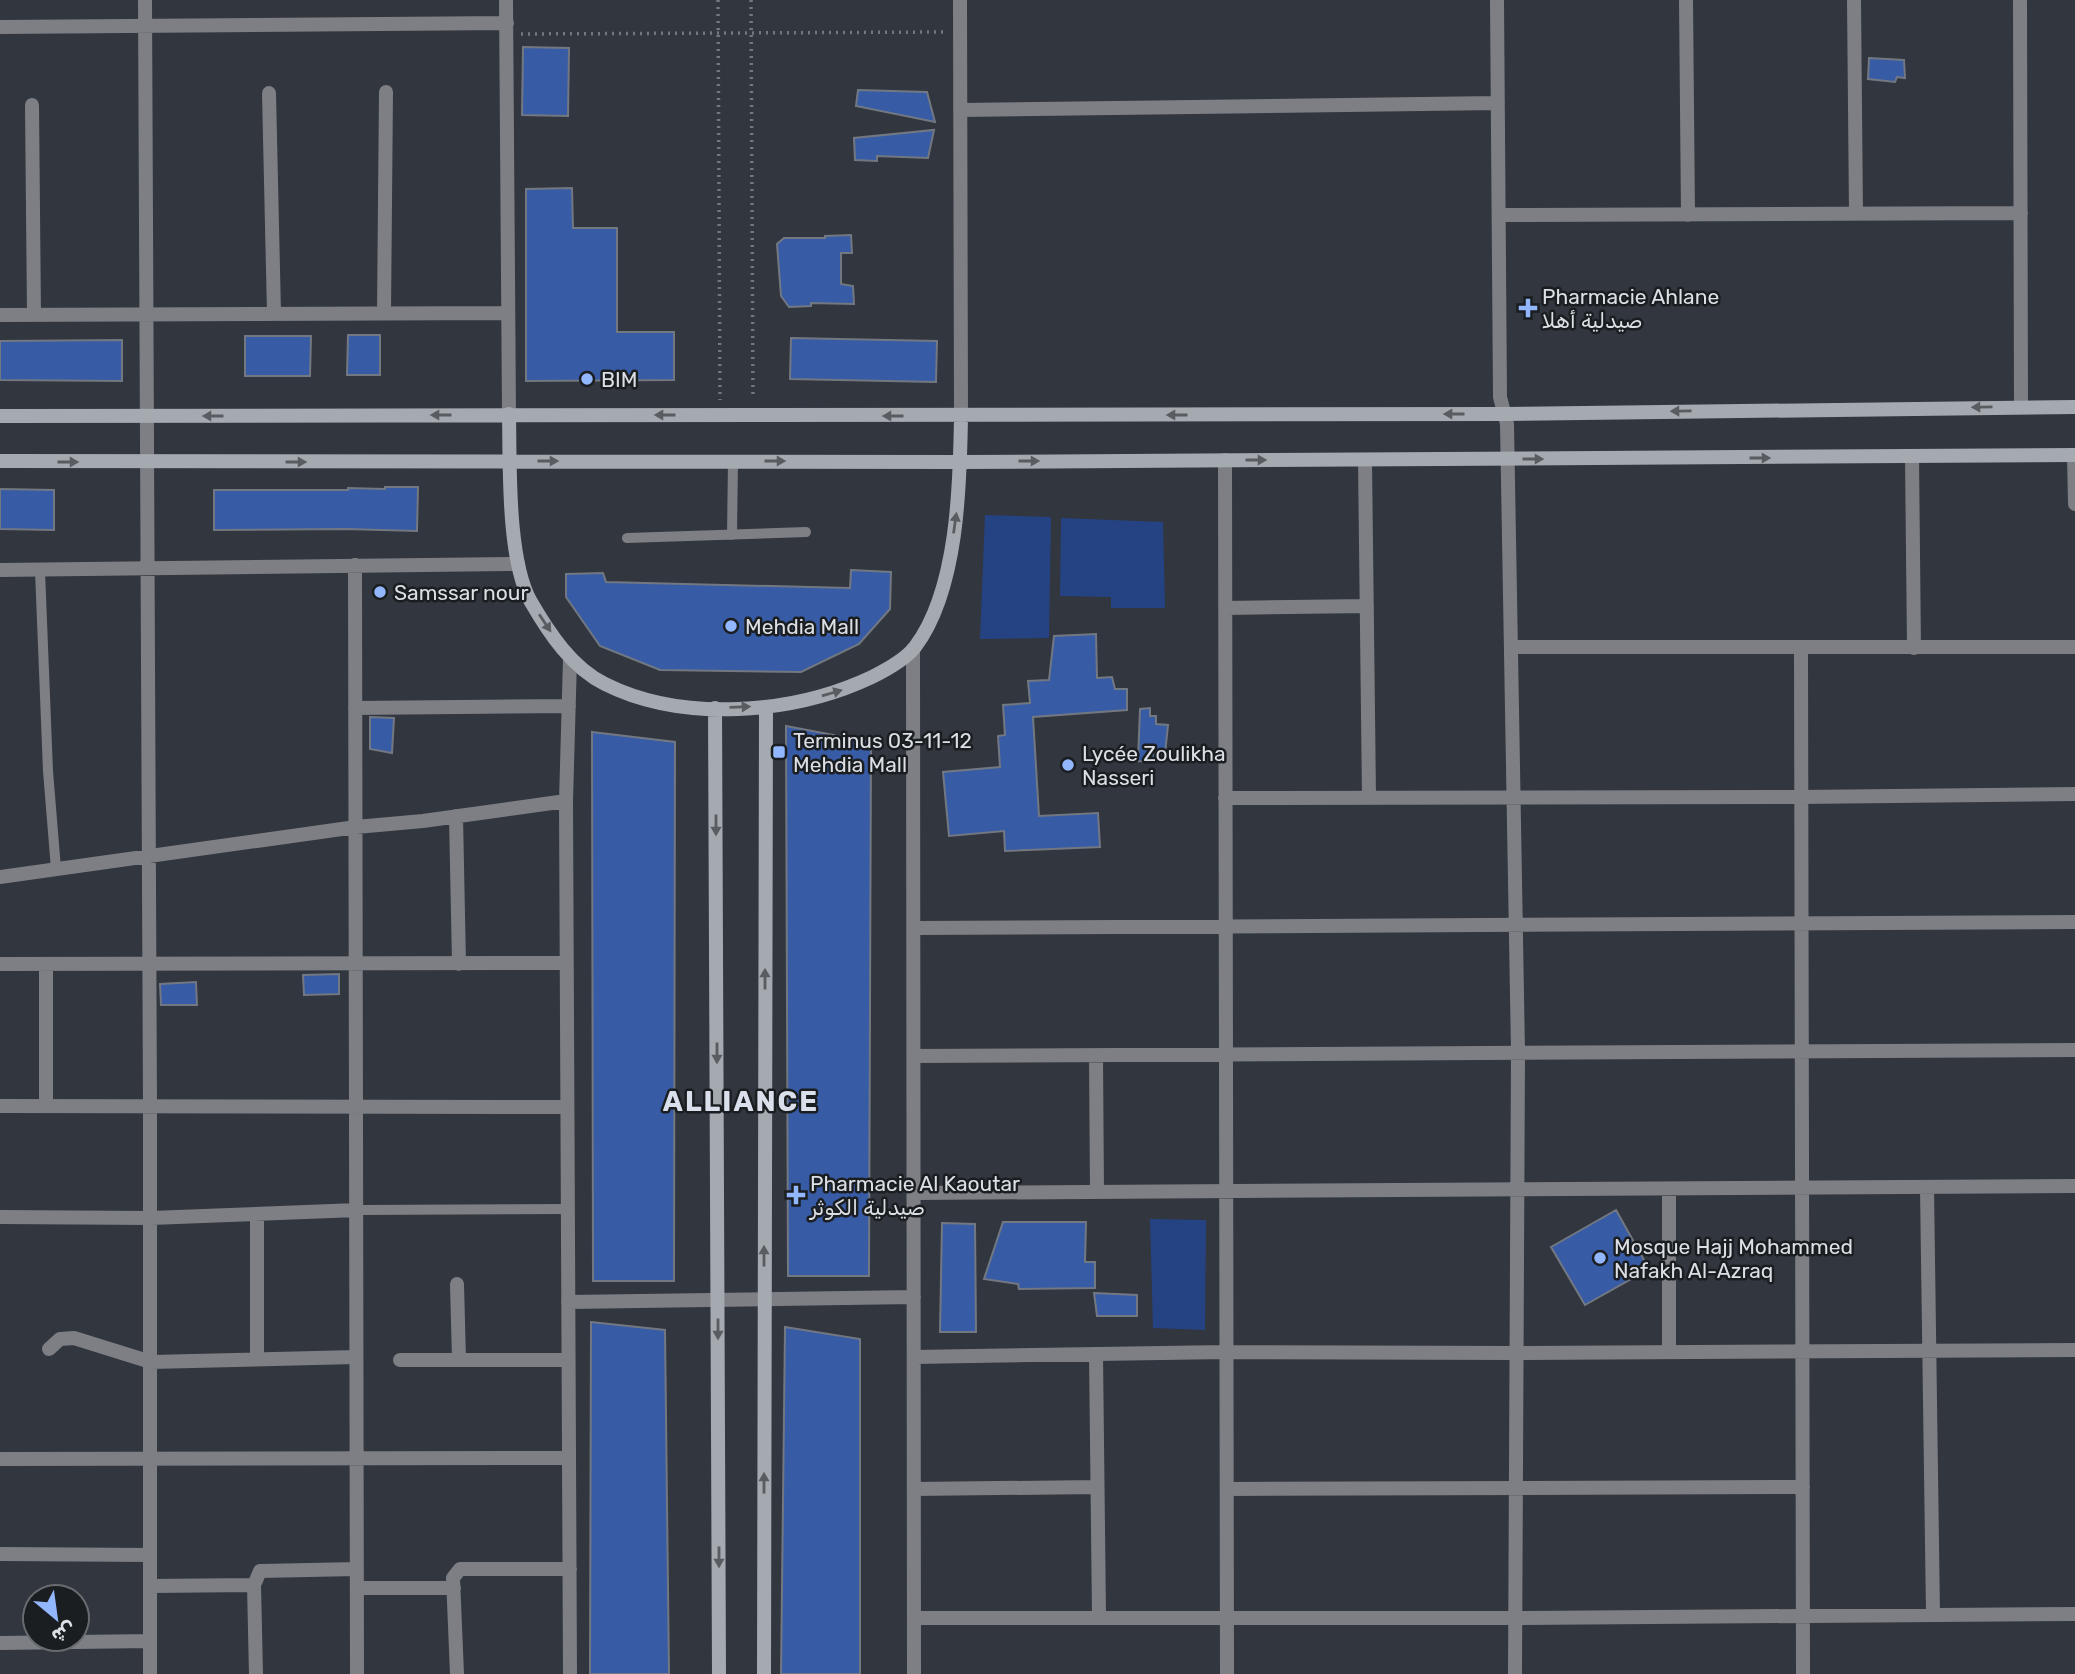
<svg xmlns="http://www.w3.org/2000/svg" width="2075" height="1674" font-family="Rubik,'Noto Sans Arabic',sans-serif">
<rect width="100%" height="100%" fill="#32363f"/>
<path fill="#254383" d="M985,515L1051,517L1049,638L980,639Z
M1061,518L1163,522L1165,608H1111V597L1060,596Z
M1150,1219L1206,1220L1205,1330L1153,1328Z"/>
<path fill="#385ba5" stroke="#727881" stroke-width="2" d="M523,47L569,48L568,116L522,115Z
M1869,58L1904,60L1905,78L1897,77L1895,82L1868,79Z
M858,90L927,92L935,122L856,106Z
M934,130L928,158L877,156V161L855,160L854,138Z
M572,188L573,228H617V332H674V380L526,381V189Z
M851,235L852,253H841V284L853,286L854,304L811,303V306L789,307L781,296L777,244L784,238H825V236Z
M348,335H380V375H347Z
M245,336H311L310,376H245Z
M791,338L937,341L936,382L790,379Z
M122,340V381L0,380V341Z
M385,487H418L417,531L346,529L214,530V490H348V488L385,489Z
M0,489L54,490V530L0,529Z
M851,570L891,572L890,609L859,644L801,672L660,670L600,646L566,597V574L603,573L606,582L850,588Z
M1096,634L1097,678L1112,677L1115,689H1127V710L1033,717L1039,816L1098,813L1100,847L1005,851L1004,831L949,836L943,772L1000,767L998,736L1005,735L1003,705L1030,703L1028,681L1049,680L1054,636Z
M1150,708V716H1156V724L1168,725L1165,754L1154,752L1155,762L1138,761L1140,709Z
M370,717L394,718L392,753L370,749Z
M786,726L871,742L869,1276H788Z
M592,732L675,742L674,1281H593Z
M339,974V994L304,995L303,975Z
M196,982L197,1005H161L160,984Z
M1616,1210L1649,1269L1585,1305L1551,1247Z
M1003,1222H1086L1085,1262H1095V1288L1019,1289L1018,1284L984,1279Z
M942,1223L975,1224L976,1332H940Z
M1094,1293L1137,1295V1316H1097Z
M591,1322L665,1330L669,1674H590Z
M785,1327L860,1339V1674H781Z"/>
<g fill="none" stroke-linecap="round" stroke-linejoin="round">
<path stroke="#74777f" stroke-width="3.5" stroke-dasharray="2 5" stroke-linecap="butt" d="M718,0L720,400
M751,0L753,399
M521,34L944,32"/>
<path stroke="#7d7f84" stroke-width="10" d="M732,535L733,461
M627,538L806,532
M40,571L48,771L56,869
M357,1210L567,1209"/>
<path stroke="#7d7f84" stroke-width="14" d="M145,0L150,1107V1674
M506,0L509,414
M960,0L961,416
M1497,0L1500,397L1507,424L1518,1052L1515,1674
M1686,0L1688,215
M1854,0L1856,214
M2020,0L2021,407
M0,27L507,23
M269,93L274,313
M32,105L34,315
M960,110L1498,103
M1499,215L2021,213
M384,313L386,92
M0,315L507,313
M2074,455L2075,504
M1912,457L1914,648
M1225,460L1227,1674
M1365,460L1369,798
M355,565L357,1674
M0,570L518,564
M1225,608L1367,606
M1512,647H2075
M1801,648L1803,1674
M913,649L914,1674
M570,659L566,801L570,1674
M355,708L569,706
M1225,798L1800,797L2075,794
M456,816L459,964
M0,877L356,827L423,821L566,801
M915,928L2075,922
M0,964L566,963
M914,1056L2075,1050
M1096,1056L1097,1192
M0,1106L567,1107
M46,1106V964
M1927,1188L1933,1614
M1669,1190V1352
M914,1193L2075,1186
M257,1214V1359
M0,1217L151,1218L357,1210
M457,1284L459,1360
M568,1302L914,1297
M49,1349L60,1339L74,1338L151,1362L356,1357
M1096,1354L1099,1616
M914,1357L1226,1352L1516,1353L2075,1350
M400,1360H568
M0,1459L569,1458
M914,1489L1097,1487
M1227,1489L1803,1487
M0,1554L150,1555
M150,1586L254,1585
M357,1588H454
M914,1618H1516L2075,1614
M0,1643L150,1641
M256,1674L254,1585L260,1571L357,1569
M457,1674L453,1578L460,1569H570"/>
<path stroke="#a5a9b0" stroke-width="14" d="M509,414C510,464 507,560 531,602C549,633 572,668 605,684C683,723 794,714 872,677C886,670 905,660 915,647C958,590 960,485 961,416
M0,416L1505,414L2075,407
M0,461L961,462L2075,455
M715,708L719,1674
M764,1674L766,707"/>
</g>
<defs><path id="oneway-solid" d="M-6-.8H1V-3.2L6.5 0L1 3.2V.8H-6Z" transform="scale(1.75)"/></defs>
<g fill="#595d61">
<use href="#oneway-solid" transform="translate(1982 407) rotate(179)"/>
<use href="#oneway-solid" transform="translate(1681 411) rotate(179)"/>
<use href="#oneway-solid" transform="translate(1454 414) rotate(180)"/>
<use href="#oneway-solid" transform="translate(441 415) rotate(180)"/>
<use href="#oneway-solid" transform="translate(665 415) rotate(-180)"/>
<use href="#oneway-solid" transform="translate(1177 415) rotate(180)"/>
<use href="#oneway-solid" transform="translate(213 416) rotate(180)"/>
<use href="#oneway-solid" transform="translate(893 416) rotate(-180)"/>
<use href="#oneway-solid" transform="translate(1760 458)"/>
<use href="#oneway-solid" transform="translate(1533 459)"/>
<use href="#oneway-solid" transform="translate(1256 460)"/>
<use href="#oneway-solid" transform="translate(548 461)"/>
<use href="#oneway-solid" transform="translate(775 461)"/>
<use href="#oneway-solid" transform="translate(1029 461)"/>
<use href="#oneway-solid" transform="translate(68 462)"/>
<use href="#oneway-solid" transform="translate(296 462)"/>
<use href="#oneway-solid" transform="translate(955 523) rotate(-82)"/>
<use href="#oneway-solid" transform="translate(545 623) rotate(56)"/>
<use href="#oneway-solid" transform="translate(832 693) rotate(-16)"/>
<use href="#oneway-solid" transform="translate(740 707) rotate(-2)"/>
<use href="#oneway-solid" transform="translate(716 825) rotate(90)"/>
<use href="#oneway-solid" transform="translate(765 979) rotate(-90)"/>
<use href="#oneway-solid" transform="translate(717 1053) rotate(90)"/>
<use href="#oneway-solid" transform="translate(764 1256) rotate(-90)"/>
<use href="#oneway-solid" transform="translate(718 1329) rotate(90)"/>
<use href="#oneway-solid" transform="translate(764 1483) rotate(-90)"/>
<use href="#oneway-solid" transform="translate(719 1557) rotate(90)"/>
</g>
<g fill="#93b7fd" stroke="#1b1e21" stroke-width="2.5">
<path d="M1524.5 297.5h7v7h7v7h-7v7h-7v-7h-7v-7h7z"/>
<circle cx="587" cy="379" r="7"/>
<circle cx="380" cy="592" r="7"/>
<circle cx="731" cy="626" r="7"/>
<rect x="772" y="745" width="14" height="14" rx="3.5"/>
<circle cx="1068" cy="765" r="7"/>
<path d="M792.5 1184.5h7v7h7v7h-7v7h-7v-7h-7v-7h7z"/>
<circle cx="1600" cy="1258" r="7"/>
</g>
<g text-anchor="middle" dominant-baseline="central" stroke-width="5" stroke-linejoin="round" paint-order="stroke">
<g font-size="21" fill="#dcdfe5" stroke="#1b1e21" text-anchor="start">
<text x="1542" y="296">Pharmacie Ahlane<tspan x="1542" dy="24">صيدلية أهلا</tspan></text>
<text x="601" y="379">BIM</text>
<text x="394" y="592">Samssar nour</text>
<text x="745" y="626">Mehdia Mall</text>
<text x="793" y="740">Terminus 03-11-12<tspan x="793" dy="24">Mehdia Mall</tspan></text>
<text x="1082" y="753">Lycée Zoulikha<tspan x="1082" dy="24">Nasseri</tspan></text>
<text x="810" y="1183">Pharmacie Al Kaoutar<tspan x="810" dy="24">صيدلية الكوثر</tspan></text>
<text x="1614" y="1246">Mosque Hajj Mohammed<tspan x="1614" dy="24">Nafakh Al-Azraq</tspan></text>
</g>
<g font-size="28" font-weight="bold" letter-spacing="2" fill="#dae0eb" stroke="#1b1e21">
<text x="741" y="1101">ALLIANCE</text>
</g>
</g>
<g transform="translate(56 1618) rotate(151)"><circle r="33" fill="#1b1e21" stroke="#686b6f" stroke-width="2"/>
<path d="M0-5L12 26L0 18L-12 26Z" fill="#93b7fd"/>
<text y="-10" font-size="19" font-weight="bold" text-anchor="middle" fill="#dcdfe5">ش</text>
</g>
</svg>
